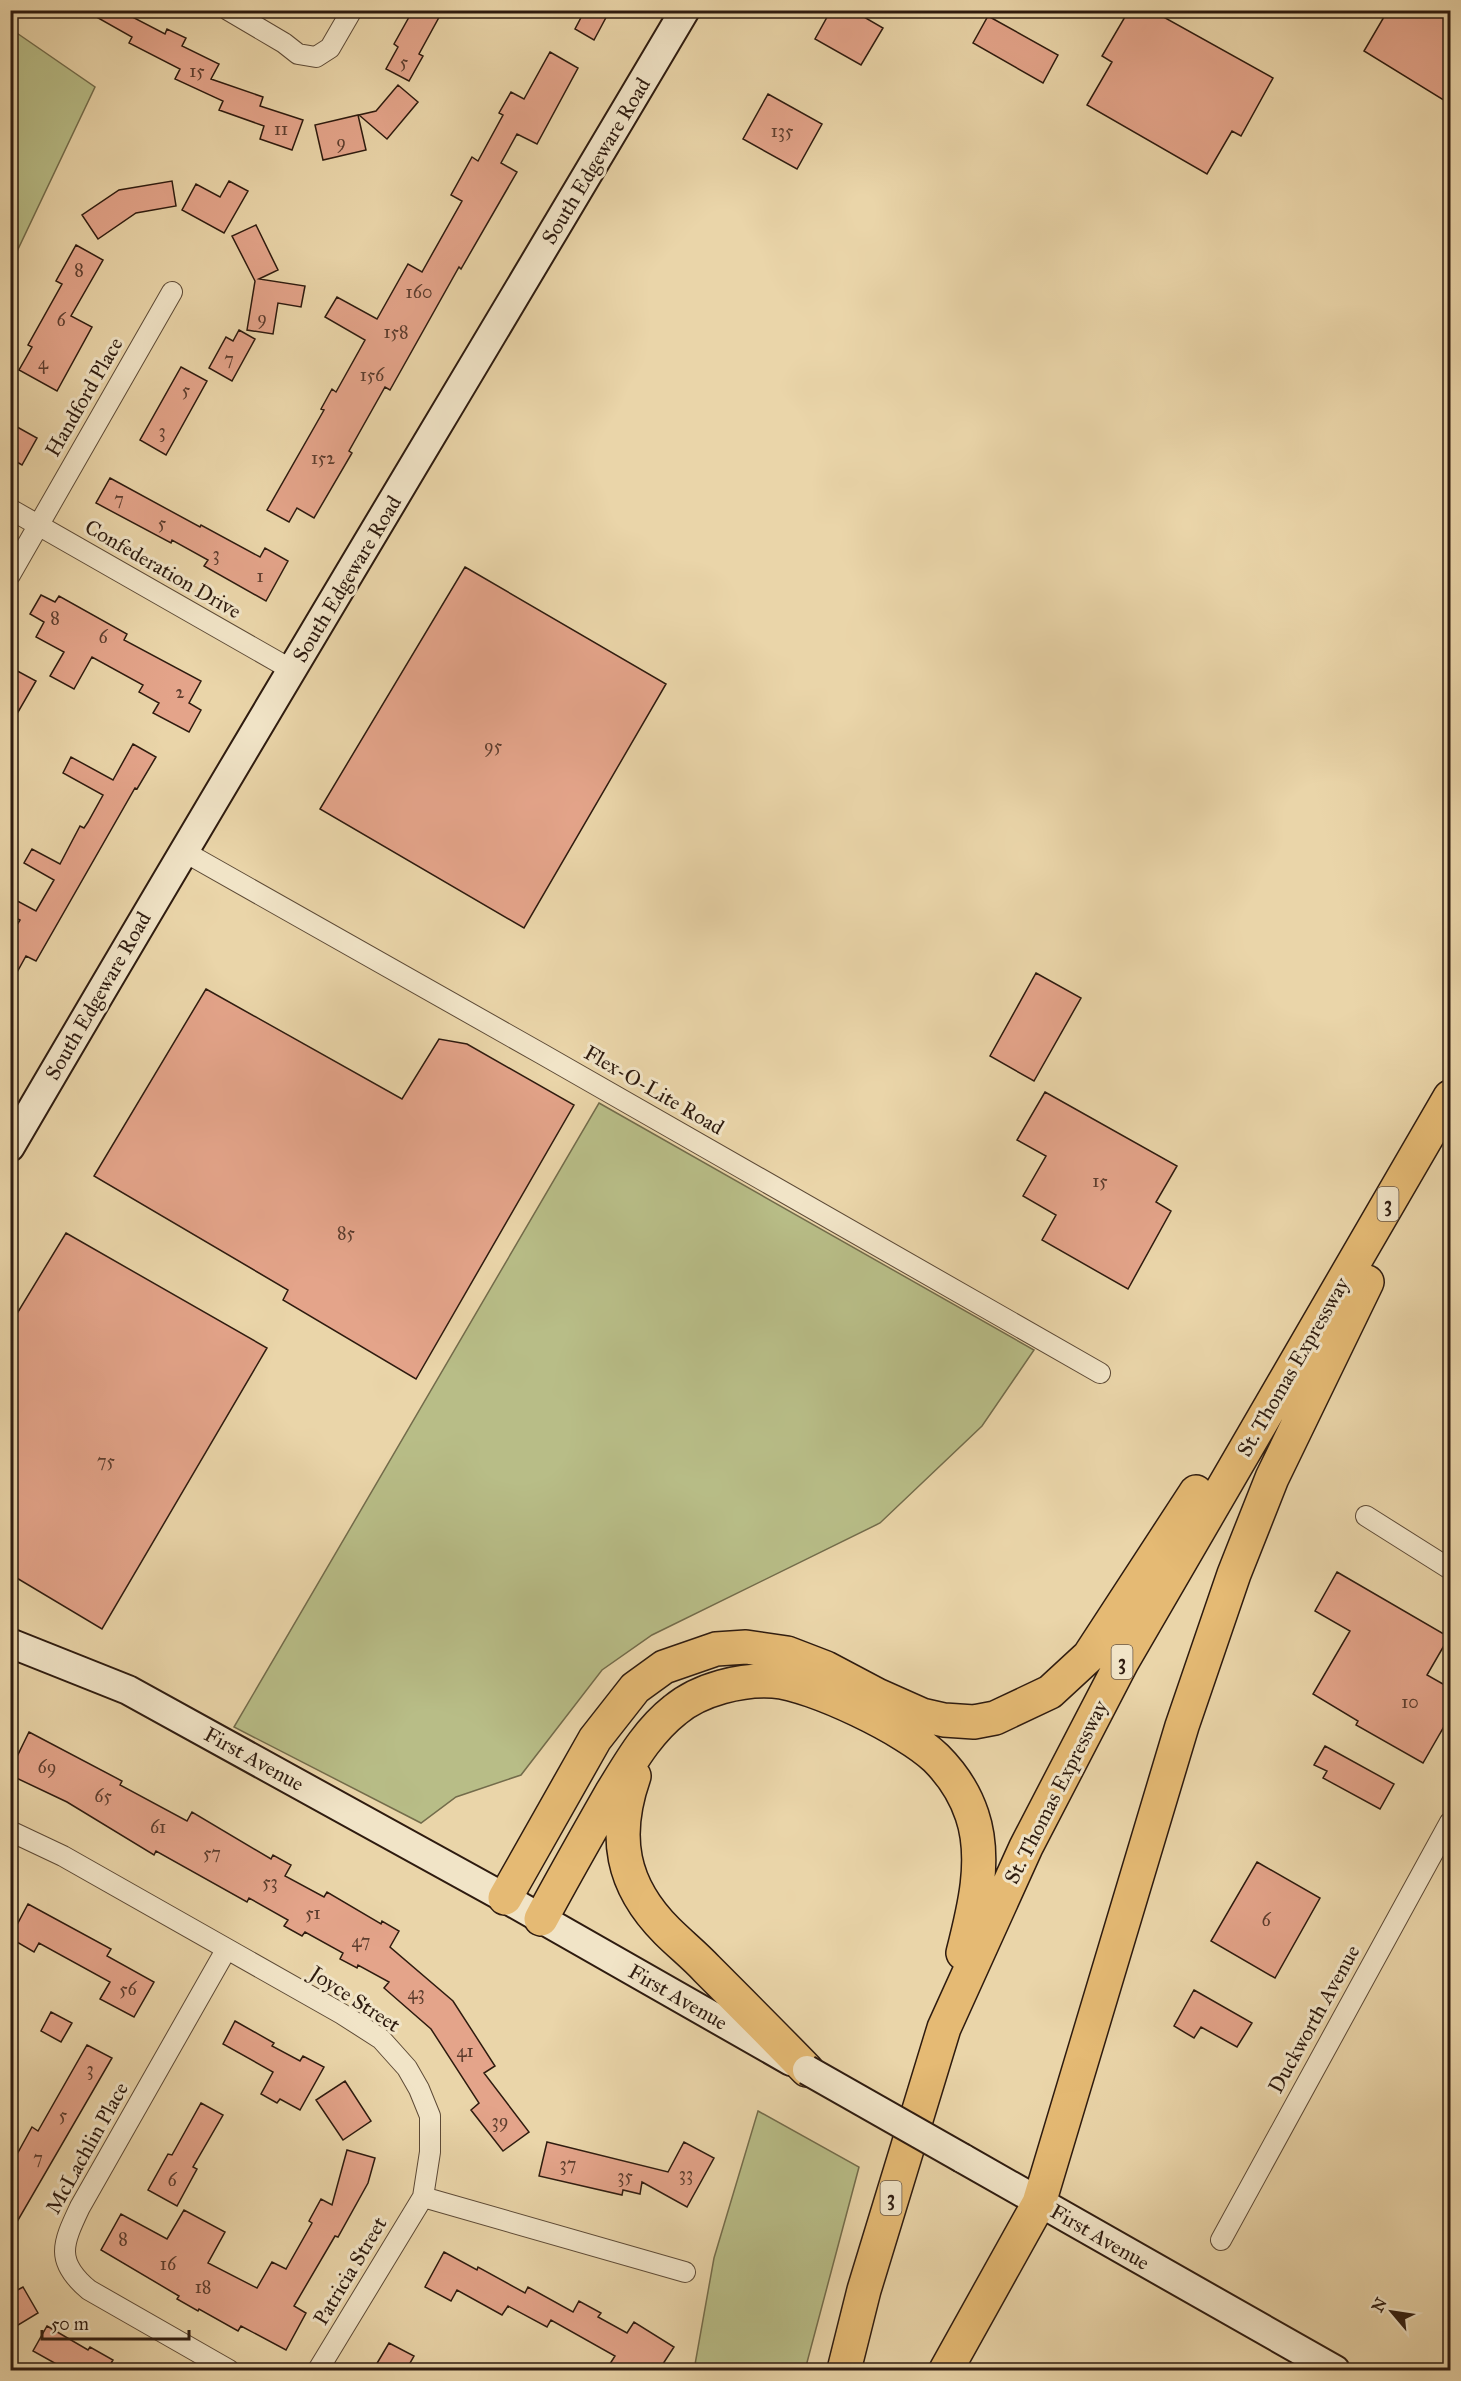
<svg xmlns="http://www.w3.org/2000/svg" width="1461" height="2381" font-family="'IM FELL Great Primer',serif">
<rect width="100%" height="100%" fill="#ead5a9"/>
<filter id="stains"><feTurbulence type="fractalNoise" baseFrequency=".00333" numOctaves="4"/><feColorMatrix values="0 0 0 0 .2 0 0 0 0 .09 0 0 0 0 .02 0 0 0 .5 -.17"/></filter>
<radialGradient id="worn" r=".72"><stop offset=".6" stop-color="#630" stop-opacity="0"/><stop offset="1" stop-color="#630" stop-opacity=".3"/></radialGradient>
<path fill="#b8bd87" stroke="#736c4b" stroke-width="1.5" d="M11,29L95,87L11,264Z
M599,1103L1034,1350L982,1426L880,1523L652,1635L602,1670L521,1775L456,1797L421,1823L234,1727Z
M758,2111L859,2167L805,2370H694L714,2258Z"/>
<path fill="#e4a48a" stroke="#2e1b0f" stroke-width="1.5" d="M84,10H119L165,34L167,29L186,38L182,46L219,64L211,79L263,97L260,106L303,120L292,150L260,139L264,126L219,110L223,101L175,79L180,69L129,43L132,37Z
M413,10H443L419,54L423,56L409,81L386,69L398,47L394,44Z
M585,10H610L594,40L575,29Z
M831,10H852L883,28L861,65L815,39Z
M1129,10H1151L1273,78L1241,136L1232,131L1207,174L1087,105L1112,62L1102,56Z
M1388,10H1450V104L1364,51Z
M988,16L1058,55L1043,83L973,43Z
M550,52L578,68L537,144L517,134L501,163L517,172L461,269L459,267L390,390L385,387L349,451L352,453L314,518L297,508L289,522L267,510L324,410L321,409L332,389L336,392L365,340L325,317L337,297L377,319L408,264L422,272L462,201L451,195L472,157L478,161L503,115L499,113L511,92L524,99Z
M398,85L418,102L387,139L359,115L376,111Z
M768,94L822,124L797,169L743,139Z
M358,115L366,150L323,160L315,125Z
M172,181L176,206L136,213L98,239L82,215L119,190Z
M229,181L248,191L224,233L182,210L196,184L220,197Z
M256,225L278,270L259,279L305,286L301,307L278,303L273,334L247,330L255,281L232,236Z
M76,245L103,260L71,316L92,327L57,391L19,370L32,347L28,345L62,284L56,281Z
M239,330L255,339L232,381L209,368L226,337L233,341Z
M181,367L207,381L166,455L140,440Z
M10,423L37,438L22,465L10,458Z
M110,478L200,527L201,525L260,557L265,548L288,561L266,601L204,566L208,560L172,540L171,543L96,503Z
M465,567L666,684L524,928L320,809Z
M41,595L55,602L59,596L127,634L124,640L201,681L189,703L201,710L189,732L153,713L159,703L139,692L143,685L92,657L74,689L50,676L64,652L36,637L44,622L30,614Z
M10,667L36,681L10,726Z
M133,744L156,757L137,789L135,788L36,961L26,956L10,985V936L20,920L10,915V897L36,911L54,880L24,863L32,849L60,864L80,826L84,828L88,822L103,795L63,773L71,757L113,780Z
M1036,973L1081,998L1034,1081L990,1056Z
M206,989L402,1099L439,1039L467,1044L574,1105L416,1379L283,1300L288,1290L94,1176Z
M1045,1092L1177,1166L1156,1202L1171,1211L1128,1289L1042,1240L1056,1215L1023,1196L1046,1156L1017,1140Z
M66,1233L267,1348L102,1629L10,1574V1325Z
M1337,1572L1449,1637L1427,1675L1450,1688V1716L1423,1763L1356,1725L1358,1721L1313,1694L1350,1631L1315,1611Z
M29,1732L122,1781L120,1785L187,1821L192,1812L271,1859L273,1855L291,1865L285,1876L324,1897L327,1892L381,1924L382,1921L399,1931L390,1947L453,2001L495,2066L484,2073L529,2132L503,2151L471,2110L479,2103L431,2029L384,1988L389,1982L358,1965L357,1968L340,1959L343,1953L305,1932L302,1936L284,1926L288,1920L249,1898L247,1902L156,1851L154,1855L67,1802L10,1775V1771Z
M1325,1746L1394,1784L1380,1809L1323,1778L1327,1771L1314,1765Z
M1257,1862L1320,1898L1275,1978L1211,1941Z
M28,1904L111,1949L107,1956L154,1982L134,2017L100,1999L110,1982L39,1943L34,1952L10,1938Z
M1194,1990L1252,2023L1237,2047L1201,2027L1194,2038L1174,2026Z
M51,2012L72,2023L61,2042L41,2031Z
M235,2021L274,2043L272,2046L300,2061L303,2056L324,2067L300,2110L280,2099L277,2103L261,2094L273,2072L223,2044Z
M87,2045L112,2058L10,2234V2167L32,2127L38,2131Z
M345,2081L371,2121L343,2140L316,2100Z
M201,2103L223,2115L193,2167L197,2169L177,2206L148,2190L168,2154L172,2155Z
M547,2142L668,2172L684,2142L714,2158L687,2207L642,2182L640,2194L623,2190L622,2195L539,2176Z
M347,2150L375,2158L368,2183L338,2237L335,2236L294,2306L306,2313L286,2350L241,2326L238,2331L199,2309L198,2311L177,2299L179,2296L101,2250L121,2214L167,2239L184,2210L225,2232L208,2263L257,2288L272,2262L286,2269L312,2223L309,2221L321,2199L332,2205Z
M444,2252L477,2270L478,2267L525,2293L528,2287L573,2312L579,2301L601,2313L598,2317L627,2333L634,2322L674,2347L659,2370H606L615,2356L551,2320L547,2327L508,2306L502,2315L457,2290L451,2301L425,2287Z
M23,2287L38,2313L10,2330V2294Z
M47,2326L88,2350L90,2347L113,2360L107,2370H67L33,2351Z
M389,2343L414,2356L406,2370H373Z"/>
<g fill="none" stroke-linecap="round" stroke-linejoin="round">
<g stroke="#5d4a36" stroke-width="22">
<path id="minor" d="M228,10L284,43L298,54L316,57L330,48L352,10
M10,509L292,670
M10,575L172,292
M183,851L542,1054L1100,1373
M1366,1516L1450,1569
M10,1831L63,1856L342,2014L381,2039L407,2068L419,2089L430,2116V2152L423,2197L318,2370
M226,1950L80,2207C63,2243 54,2261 89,2290L229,2370
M423,2197L685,2272
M1221,2240L1450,1822"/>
</g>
<g stroke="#2e1b0f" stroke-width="32">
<path id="secondary" d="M10,1147C232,766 460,390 685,10
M10,1643L128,1690L505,1898L791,2061
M962,2158L1335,2370"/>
</g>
<g stroke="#2e1b0f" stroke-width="36">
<path id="motorway" d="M634,1776C613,1836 621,1885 667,1931C680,1944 695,1956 707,1969C741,2003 774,2036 807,2070
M505,1898L595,1739L635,1688L664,1667L716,1649L746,1647L787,1653L826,1668L877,1695L922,1715L944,1720L974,1722L995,1718L1050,1692L1089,1656L1196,1492
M541,1919C564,1876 588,1834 612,1792C630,1763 647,1732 675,1710C700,1689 742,1679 773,1681C813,1684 907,1730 936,1758C951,1773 965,1794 972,1815C987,1859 974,1910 963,1953
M844,2370L864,2290L944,2028L1026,1847L1122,1662L1450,1097
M946,2370L1039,2203L1182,1726L1234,1574L1272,1478L1367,1282"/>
</g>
<use href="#minor" stroke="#f1e4c7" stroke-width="20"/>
<use href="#secondary" stroke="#f1e4c7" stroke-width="28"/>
<use href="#motorway" stroke="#e5ba74" stroke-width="33"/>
<g stroke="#2e1b0f" stroke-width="32" stroke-linecap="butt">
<path id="secondary-bridge" d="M807,2070L962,2158"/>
</g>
<use href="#secondary-bridge" stroke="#f1e4c7" stroke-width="28"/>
</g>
<g text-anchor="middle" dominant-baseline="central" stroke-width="6" stroke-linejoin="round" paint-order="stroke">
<g font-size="18" fill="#5c3d2e">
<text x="404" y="62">5</text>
<text x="197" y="71">15</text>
<text x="281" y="129">11</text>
<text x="782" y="131">135</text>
<text x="341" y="142">9</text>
<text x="79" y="270">8</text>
<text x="419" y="292">160</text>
<text x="262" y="318">9</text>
<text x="61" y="320">6</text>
<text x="396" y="332">158</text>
<text x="229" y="359">7</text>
<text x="43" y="363">4</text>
<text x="372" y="375">156</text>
<text x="186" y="390">5</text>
<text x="162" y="431">3</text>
<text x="323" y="458">152</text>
<text x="119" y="499">7</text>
<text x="162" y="523">5</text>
<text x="216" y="554">3</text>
<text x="260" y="576">1</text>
<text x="55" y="618">8</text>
<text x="103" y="637">6</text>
<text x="180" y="692">2</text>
<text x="493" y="746">95</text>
<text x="1100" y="1181">15</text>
<text x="346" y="1233">85</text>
<text x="106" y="1461">75</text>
<text x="1410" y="1702">10</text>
<text x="47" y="1767">69</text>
<text x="103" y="1796">65</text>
<text x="158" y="1827">61</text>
<text x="212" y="1853">57</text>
<text x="270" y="1882">53</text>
<text x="313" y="1913">51</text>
<text x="1266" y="1920">6</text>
<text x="361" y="1941">47</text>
<text x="128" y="1989">56</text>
<text x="416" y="1993">43</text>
<text x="465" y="2051">41</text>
<text x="90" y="2069">3</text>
<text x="63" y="2115">5</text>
<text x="500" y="2121">39</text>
<text x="38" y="2158">7</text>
<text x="568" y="2164">37</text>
<text x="686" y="2174">33</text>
<text x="625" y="2176">35</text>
<text x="172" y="2180">6</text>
<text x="123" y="2239">8</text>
<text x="168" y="2264">16</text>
<text x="203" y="2287">18</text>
</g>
<g fill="#f1e4c7" stroke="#685746" stroke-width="1.5">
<rect x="1377.5" y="1187" width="21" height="34" rx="4.5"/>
<rect x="1111.5" y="1645" width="21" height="34" rx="4.5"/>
<rect x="880.5" y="2181" width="21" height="34" rx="4.5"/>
</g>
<g font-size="20" font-weight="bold" fill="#2e1b0f">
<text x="1388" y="1204">3</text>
<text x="1122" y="1662">3</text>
<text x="891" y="2198">3</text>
</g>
<g font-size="21" fill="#2e1b0f" stroke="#f1e4c7">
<text transform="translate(596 161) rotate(-59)">South Edgeware Road</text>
<text transform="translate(84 397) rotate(-60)">Handford Place</text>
<text transform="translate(163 569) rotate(30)">Confederation Drive</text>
<text transform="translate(347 579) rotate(-59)">South Edgeware Road</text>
<text transform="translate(98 996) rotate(-60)">South Edgeware Road</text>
<text transform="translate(654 1090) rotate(30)">Flex-O-Lite Road</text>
<text transform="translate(1293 1367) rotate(-60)">St. Thomas Expressway</text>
<text transform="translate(254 1759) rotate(29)">First Avenue</text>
<text transform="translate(1056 1792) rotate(-63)">St. Thomas Expressway</text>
<text transform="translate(678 1997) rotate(30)">First Avenue</text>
<text transform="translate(355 1999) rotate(33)">Joyce Street</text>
<text transform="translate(1314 2019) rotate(-61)">Duckworth Avenue</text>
<text transform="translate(87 2148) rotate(-61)">McLachlin Place</text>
<text transform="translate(1100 2237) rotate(30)">First Avenue</text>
<text transform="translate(350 2271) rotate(-59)">Patricia Street</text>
</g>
</g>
<rect width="1461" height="2381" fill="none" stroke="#ead5a9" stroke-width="36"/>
<rect x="12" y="12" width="1437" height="2357" fill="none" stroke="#2e1b0f" stroke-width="3"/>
<rect x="18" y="18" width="1425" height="2345" fill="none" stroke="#2e1b0f" stroke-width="1.5"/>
<g transform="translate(1392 2312) rotate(299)" stroke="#f1e4c7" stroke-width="4.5" paint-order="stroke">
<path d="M0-4.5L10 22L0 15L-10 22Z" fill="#2e1b0f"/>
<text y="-9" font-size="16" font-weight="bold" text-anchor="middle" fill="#2e1b0f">N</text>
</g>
<path d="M42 2330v9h147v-9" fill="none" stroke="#2e1b0f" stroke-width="3"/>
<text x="51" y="2330" font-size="18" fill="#2e1b0f" stroke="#f1e4c7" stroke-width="4.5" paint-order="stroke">50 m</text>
<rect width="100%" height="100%" filter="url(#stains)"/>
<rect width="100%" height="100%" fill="url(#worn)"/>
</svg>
